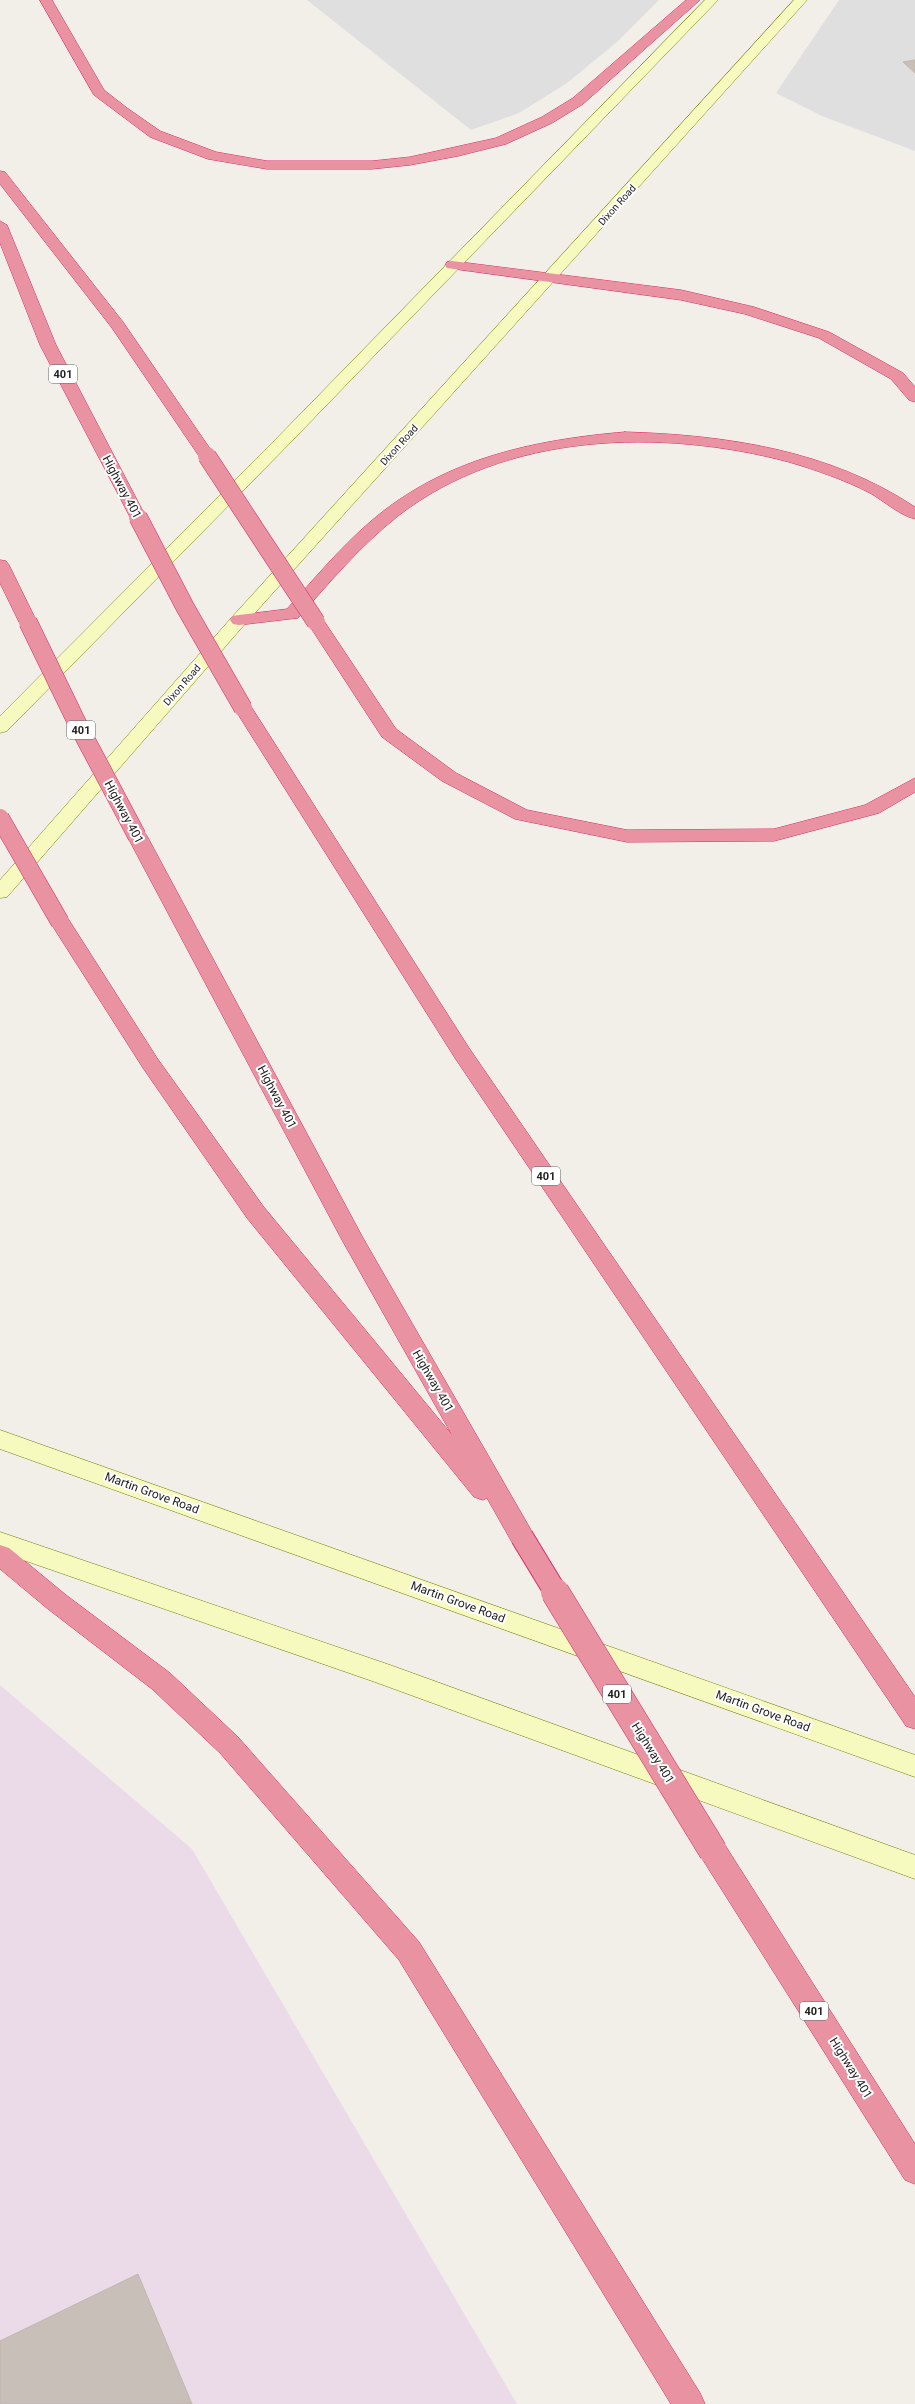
<svg xmlns="http://www.w3.org/2000/svg" width="915" height="2404" font-family="Roboto,sans-serif">
<rect width="100%" height="100%" fill="#f2efe9"/>
<path fill="#e0dfdf" d="M307,0H659L617,42L567,83L519,113L471,130Z
M839,0H915V151L822,116L776,93Z"/>
<path fill="#ebdbe8" d="M0,1685L192,1849L517,2404H0Z"/>
<path fill="#c7bfb8" stroke="#c4b6ab" d="M915,60V73L903,62Z
M138,2274L192,2404H0V2341Z"/>
<g fill="none" stroke-linecap="round" stroke-linejoin="round">
<g stroke="#707d05" stroke-width="1">
<path id="secondary" d="M705,0H718L289,444L7,731L0,733V716L277,438Z
M794,0H807L245,624L7,897L0,898V880L233,616Z
M0,1430L915,1755V1777L0,1449Z
M0,1532L390,1665L915,1855V1879L375,1682L0,1552Z"/>
</g>
<g stroke="#dc2a67" stroke-width="1">
<path id="motorway" d="M40,0H52L104,90L127,108L160,131L216,152L267,161H372L410,157L496,138L542,117L573,98L686,0H700L583,104L552,123L506,144L458,156L410,165L372,169H267L208,159L150,137L94,95Z
M0,171L5,172L123,322L215,456L213,459H201L112,328L0,184Z
M0,221L7,225L56,345L146,517L144,521H132L130,517L40,345L0,243Z
M452,261L681,290L754,307L829,332L903,373L915,387V402L909,400L891,379L819,338L745,314L681,300L447,268L445,265L447,262Z
M625,432C726,435 829,450 915,507V519C899,515 884,501 870,493C845,480 816,470 789,462C661,428 506,432 398,516C360,546 330,582 298,618L239,625L233,624L230,620L233,616L239,615L287,609C314,579 340,548 370,522C443,459 532,440 625,432Z
M0,560L6,561L9,565L37,622L34,626H22L19,622L0,583Z
M316,617L322,618L396,729L456,773L527,810L627,830L774,829L865,805L915,778V792L879,813L774,841L627,842L515,819L442,781L382,737L307,622L310,618Z
M243,702L249,704L252,708L469,1048L915,1697V1729L906,1726L455,1058L234,708L237,704Z
M137,830L144,832L147,836L363,1238L531,1530L534,1537L531,1544L522,1547L513,1544L487,1498L483,1500L474,1497L247,1218L143,1068L50,922L53,917L60,915L67,917L157,1058L263,1206L452,1435L342,1240L127,836L130,832Z
M0,1545L9,1548L66,1595L170,1673L238,1737L419,1942L700,2393L705,2404H671L399,1960L220,1753L152,1689L48,1609L0,1569Z
M713,1839L723,1842L915,2144V2184L905,2180L703,1860L700,1851L703,1842Z"/>
</g>
<use href="#secondary" fill="#f7fabf" fill-rule="evenodd"/>
<use href="#motorway" fill="#e892a2" fill-rule="evenodd"/>
<g stroke="#dc2a67" stroke-width="19" stroke-linecap="butt">
<path id="motorway-bridge-far2" d="M207,456L316,622
M138,517L185,607L243,708
M28,622L78,725L137,836
M0,818L60,922"/>
</g>
<g stroke="#dc2a67" stroke-width="24" stroke-linecap="butt">
<path id="motorway-bridge-far1" d="M522,1537L556,1593"/>
</g>
<g stroke="#dc2a67" stroke-width="29" stroke-linecap="butt">
<path id="motorway-bridge" d="M555,1592L713,1851"/>
</g>
<use href="#motorway-bridge-far2" stroke="#e892a2" stroke-width="18"/>
<use href="#motorway-bridge-far1" stroke="#e892a2" stroke-width="22"/>
<use href="#motorway-bridge" stroke="#e892a2" stroke-width="28"/>
</g>
<g text-anchor="middle" dominant-baseline="central" stroke-width="4" stroke-linejoin="round" paint-order="stroke">
<g font-size="10" fill="#222" stroke="#fff">
<text transform="translate(617 205) rotate(-48)">Dixon Road</text>
<text transform="translate(399 445) rotate(-48)">Dixon Road</text>
<text transform="translate(182 685) rotate(-49)">Dixon Road</text>
</g>
<g fill="#fff" stroke="#646464" stroke-width="1">
<rect x="49" y="365" width="28" height="18" rx="3"/>
<rect x="67" y="721" width="28" height="18" rx="3"/>
<rect x="532" y="1167" width="28" height="18" rx="3"/>
<rect x="603" y="1685" width="28" height="18" rx="3"/>
<rect x="800" y="2002" width="28" height="18" rx="3"/>
</g>
<g font-size="11" font-weight="bold" fill="#222">
<text x="63" y="374">401</text>
<text x="81" y="730">401</text>
<text x="546" y="1176">401</text>
<text x="617" y="1694">401</text>
<text x="814" y="2011">401</text>
</g>
<g font-size="12" fill="#222" stroke="#fff">
<text transform="translate(122 487) rotate(62)">Highway 401</text>
<text transform="translate(124 812) rotate(62)">Highway 401</text>
<text transform="translate(277 1097) rotate(62)">Highway 401</text>
<text transform="translate(433 1381) rotate(60)">Highway 401</text>
<text transform="translate(152 1493) rotate(20)">Martin Grove Road</text>
<text transform="translate(458 1602) rotate(20)">Martin Grove Road</text>
<text transform="translate(763 1711) rotate(20)">Martin Grove Road</text>
<text transform="translate(653 1753) rotate(58)">Highway 401</text>
<text transform="translate(851 2068) rotate(58)">Highway 401</text>
</g>
</g>
</svg>
